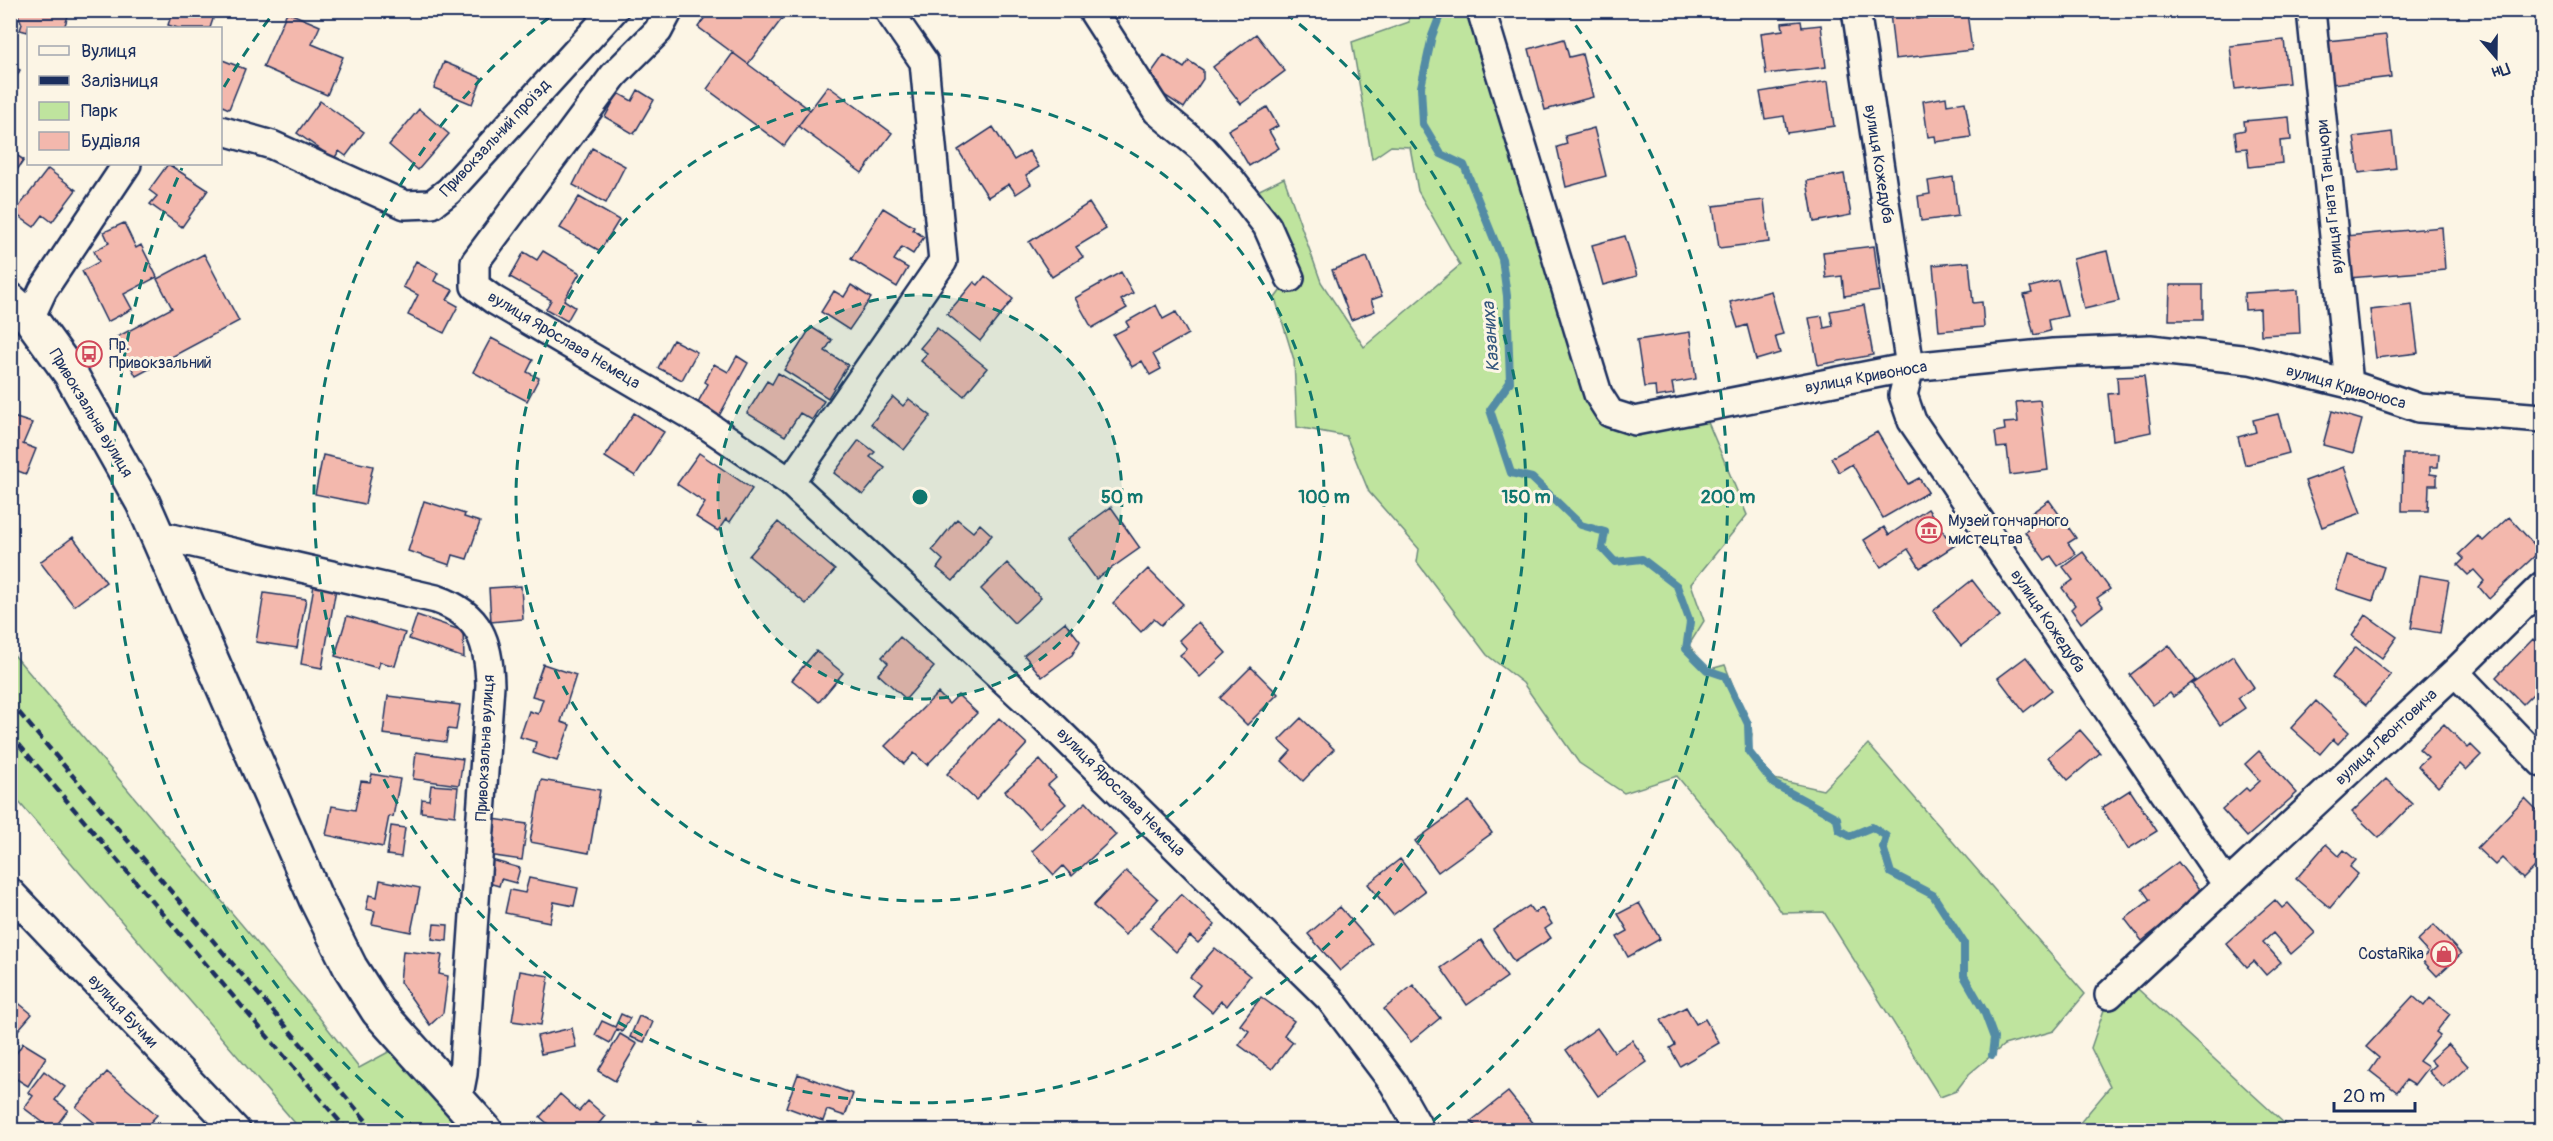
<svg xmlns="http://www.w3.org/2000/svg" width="2553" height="1141" font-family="Pangolin,sans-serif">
<rect width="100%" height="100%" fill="#fcf5e5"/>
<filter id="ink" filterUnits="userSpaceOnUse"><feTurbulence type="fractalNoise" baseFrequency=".0167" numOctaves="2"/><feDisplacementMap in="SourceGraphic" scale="12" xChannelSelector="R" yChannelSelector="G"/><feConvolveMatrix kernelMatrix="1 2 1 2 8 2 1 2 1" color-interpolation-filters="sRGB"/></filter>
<g filter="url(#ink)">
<path fill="#bfe49e" stroke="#6d8a7e" stroke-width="1.5" d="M1407,11H1481L1610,413L1702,408L1747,515L1691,584L1704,621L1689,645L1707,670L1725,665L1752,734L1749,752L1774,779L1823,790L1868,744L2085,994L2054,1031L2004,1045L1969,1074L1956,1091L1940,1097L1824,912L1782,913L1746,860L1677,776L1624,793L1579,763L1523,683L1487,655L1417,562L1419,549L1369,492L1346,436L1297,427L1294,360L1275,298L1290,278L1245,197L1284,178L1321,282L1364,347L1460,265L1418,191L1410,147L1391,146L1372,159L1352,42L1409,22Z
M10,650L307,1002L359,1068L405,1043L485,1130H301L11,793Z
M2127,979L2285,1124L2292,1130H2074L2110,1087L2091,1048L2109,995Z"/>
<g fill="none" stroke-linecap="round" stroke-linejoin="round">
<path stroke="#538ba5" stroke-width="8" d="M1442,10L1432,36L1421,87L1423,124L1441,154L1464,165L1502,259L1507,296L1510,382L1490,410L1511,473L1532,478L1581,525L1605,532L1602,548L1615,562L1642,559L1677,586L1690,622L1686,649L1707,670L1725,676L1748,724L1749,752L1774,784L1837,818L1839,830L1850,836L1872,827L1886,836L1883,847L1891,873L1933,895L1964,943V976L1984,1011L1994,1038L1992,1055"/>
</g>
<path fill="#f3b8ad" stroke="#1b2f5e" stroke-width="1.5" d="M16,10H70L64,28H28V32L20,30L22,24Z
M173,10H216L210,28H178L168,25Z
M710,10H784L787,12L748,64L698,27Z
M1916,10L1917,19L1967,13L1972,50L1895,59L1890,13Z
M287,12L320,26L312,44L343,57L327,95L263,67Z
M1801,21L1802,27L1821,25L1826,67L1766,74L1761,33L1783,30L1782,23Z
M1256,34L1285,71L1241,104L1213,67Z
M2386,35L2391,77L2332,84L2327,41Z
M1564,39L1569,57L1582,54L1593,97L1545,110L1529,49Z
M2284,40L2289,83L2235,89L2230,46Z
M733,53L810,110L784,146L707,89Z
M1164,55L1184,68L1189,61L1203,70V79L1184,108L1155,89L1160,84L1149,76Z
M220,59L245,69L229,109L220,105Z
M444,62L482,78L472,104L434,88Z
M10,65L20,70L10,89Z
M1828,81L1834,126L1787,133L1784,116L1765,119L1760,92Z
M828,86L892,133L862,173L798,126Z
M638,90L654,100L634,134L605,117L618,93L632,101Z
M1946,97L1947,105L1965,102L1971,137L1936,142L1935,136L1928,137L1923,101Z
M320,101L364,132L346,156L339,151L334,159L297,133Z
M1267,107L1278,126L1269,131L1279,148L1249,166L1228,130Z
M419,109L449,134L418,170L389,145Z
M2289,117L2291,140L2280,141L2282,163L2249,167L2247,148L2237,149L2235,132L2245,130L2244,121Z
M993,127L1014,160L1029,151L1039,167L1026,175L1031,184L1016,194L1009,184L988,197L958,150Z
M1594,128L1606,176L1566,187L1557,147L1567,144L1565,136Z
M2392,132L2396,168L2359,173L2354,137Z
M592,148L625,166L606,203L573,185Z
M10,151L24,160L10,180Z
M168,164L208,190L182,227L150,204L157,196L149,190Z
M48,169L76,190L52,222L43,215L34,227L14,213Z
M1844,174L1851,215L1814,222L1807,181Z
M1953,177L1958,216L1921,221L1918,196L1930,194L1928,181Z
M579,197L619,220L600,251L560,228Z
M1764,200L1769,242L1719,248L1713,206Z
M1089,203L1106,229L1076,247L1083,257L1052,277L1029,242Z
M883,208L914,227L913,230L924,237L913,254L902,247L894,260L908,268L897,287L851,259Z
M124,223L136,248L141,245L157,277L124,294L132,309L107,322L82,271L99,262L94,251L109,243L104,232Z
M2442,227L2445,270L2349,278L2346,236Z
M1625,236L1637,276L1603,285L1592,245Z
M1874,246L1880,291L1844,296L1842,276L1826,278L1823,252Z
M543,251L580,273L564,300L575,307L567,321L546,309L551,300L510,277L524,252L537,260Z
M2107,251L2119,301L2084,309L2073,259Z
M204,254L239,321L136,376L115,338L172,308L157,279Z
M1367,257L1382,296L1371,300L1375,311L1351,320L1332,270Z
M416,261L438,273L434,281L453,290L447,300L458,306L444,333L408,315L418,295L403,287Z
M1969,262L1973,303L1982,302L1984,327L1939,331L1933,265Z
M1121,272L1133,293L1121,300L1127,308L1092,328L1075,298Z
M985,276L1013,299L980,341L947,314L974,282L978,285Z
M2058,280L2067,316L2048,320L2050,331L2034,335L2024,295L2032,293L2030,287Z
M851,285L871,298L849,330L821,312L834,291L844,297Z
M2170,285H2203V320H2169Z
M2298,290L2300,333L2261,335L2260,309L2245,310L2244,293Z
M1771,291L1783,334L1775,336L1780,353L1756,360L1747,325L1738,328L1730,302Z
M1156,305L1163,319L1176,312L1188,334L1153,354L1161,369L1150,375L1142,361L1132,367L1113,335L1129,327L1126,322Z
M1864,305L1873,355L1818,365L1809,318L1822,316L1824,328L1833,326L1830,311Z
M2412,305L2418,353L2376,358L2370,310Z
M811,327L832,340L825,351L848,365L828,398L784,370Z
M937,328L987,368L964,396L921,361L927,353L920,348Z
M1690,332L1696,379L1672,383L1674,394L1656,397L1655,386L1644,387L1637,340Z
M491,338L533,360L527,372L539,378L527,401L473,372Z
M673,340L697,352L682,380L658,368Z
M737,356L748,363L719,416L697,404L708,384L705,382L714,364L728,372Z
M778,373L824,401L812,420L800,413L785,436L747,413L767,381L772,384Z
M2144,376L2151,432L2113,440L2108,394L2118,393L2117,377Z
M893,397L903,406L909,399L931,416L904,450L871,424Z
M2040,400L2048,470L2010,475L2007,447L1997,448L1995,432L2005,430L2004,423L2018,422L2016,402Z
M2332,411L2362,420L2353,453L2323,445Z
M634,413L664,432L635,476L605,457Z
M2278,414L2289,453L2245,465L2238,437L2256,432L2253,420Z
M10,416L32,423L23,444L36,449L26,474L10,468Z
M1877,432L1908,484L1919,478L1928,492L1883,518L1852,464L1839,472L1831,458Z
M859,440L875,452L870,457L885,468L863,495L834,473Z
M699,453L752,489L730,522L726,519L718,531L696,517L705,503L677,484Z
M2403,454H2439L2438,467H2430V474L2437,475V485H2429L2428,511H2402Z
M323,455L373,466L365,504L315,494Z
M2344,467L2361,513L2322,527L2305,481Z
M2049,500L2076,538L2068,543L2076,554L2058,566L2051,556L2045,560L2025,532L2035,524L2029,515Z
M424,501L465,514L464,517L480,522L467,559L453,555L450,565L408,551Z
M1111,507L1140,548L1096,579L1067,539Z
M1928,509L1946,536L1953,532L1960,542L1920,568L1908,549L1881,567L1864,540L1884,527L1889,535Z
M2509,517L2540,551L2489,599L2479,587L2484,581L2474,570L2468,575L2458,565L2464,559L2459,554L2478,536L2483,541Z
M957,519L973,532L980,524L992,535L953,581L937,568L943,560L932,550Z
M778,522L835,570L806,604L749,556Z
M73,537L106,582L74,606L40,562Z
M2083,552L2110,589L2097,598L2103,606L2081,623L2071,609L2075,605L2062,588L2073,580L2063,567Z
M2347,555L2384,567L2373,601L2336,589Z
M1007,563L1041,598L1014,623L981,589Z
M1148,569L1183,604L1161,625L1154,619L1141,632L1113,603Z
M2420,575L2449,580L2440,633L2411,628Z
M315,579L337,583L322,668L301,664Z
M1972,580L2000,616L1961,646L1933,611Z
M521,586L523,619L491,622L489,588Z
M264,593L306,599L297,648L256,642Z
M417,615L463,631L464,658L409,639Z
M2366,615L2397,637L2382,658L2352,636Z
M347,616L405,633L395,666L380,662L378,668L335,656Z
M1065,622L1080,641L1072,655L1042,677L1024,655Z
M1198,622L1226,653L1200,677L1180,655L1187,649L1179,640Z
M900,637L934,667L906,699L878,674L888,663L882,657Z
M2533,639L2542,649V685L2523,704L2496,677Z
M2169,645L2195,680L2173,697L2170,693L2153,705L2130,675Z
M2356,647L2391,675L2366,705L2332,677Z
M816,651L843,673L819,702L792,680Z
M2233,656L2254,687L2238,698L2245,708L2220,725L2192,684Z
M2026,657L2052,690L2024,712L1998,678Z
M543,664L576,675L561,722L570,725L557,761L533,753L536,742L520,737L529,711L538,714L543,699L532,696Z
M1251,667L1278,694L1247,725L1220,698Z
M938,693L949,704L958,695L977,713L927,765L914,753L904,764L885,746Z
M388,696L460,705L456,730L448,729L446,742L383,734Z
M2316,701L2349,732L2338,744L2333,739L2320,754L2291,728Z
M999,718L1027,744L976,800L947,774Z
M1301,718L1334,749L1303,781L1282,761L1291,751L1279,740Z
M2444,724L2468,748L2471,745L2481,755L2466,770L2460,764L2438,787L2418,766L2428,757L2419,749Z
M2080,730L2100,753L2068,780L2048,757Z
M2259,751L2297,793L2247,837L2222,809L2246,788L2249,791L2260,781L2245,764Z
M416,752L463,759L459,785L413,779Z
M1040,760L1056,778L1048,785L1066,804L1039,828L1005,791Z
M372,774L400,779L393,817L389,816L383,847L326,835L332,806L355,810L361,781L370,782Z
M2386,779L2412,804L2379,838L2352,812Z
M541,780L600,790L589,853L530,842Z
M431,785L458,787L455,816L421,812L422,799L429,800Z
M2130,790L2157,831L2128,849L2102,808Z
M2525,798L2542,815V846L2540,843L2535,849L2539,853L2534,858L2539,863L2523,879L2502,858L2495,865L2477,848Z
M1469,801L1492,833L1438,872L1415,841Z
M1086,802L1116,835L1072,876L1063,866L1054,875L1032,851Z
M493,819L527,824L522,860L488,855Z
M391,826L405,828L401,857L387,855Z
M2326,844L2339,856L2344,850L2356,860L2350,867L2358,874L2330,908L2296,879Z
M488,859L520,868L516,883L501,879L499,886L485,882Z
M1400,859L1425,891L1393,915L1368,884Z
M2178,862L2202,893L2142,941L2125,919L2150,900L2142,889Z
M1126,871L1158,899L1125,935L1093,906Z
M529,878L578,888L574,906L554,902L550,922L505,913L510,890L525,893Z
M380,880L420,888L411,932L372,924L375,911L366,909L369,895L377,897Z
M1181,894L1215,925L1198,943L1190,936L1176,952L1150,928Z
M2275,900L2282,908L2288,903L2315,933L2291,954L2273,933L2263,942L2281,962L2266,975L2254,961L2247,967L2226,943Z
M1639,903L1660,939L1628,957L1617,937L1628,931L1618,914Z
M1529,906L1534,913L1542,908L1552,924L1545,929L1551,938L1514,962L1493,930Z
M1340,907L1372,944L1340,971L1308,934Z
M434,924L448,925L447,941L432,939Z
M2434,925L2461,954L2437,976L2421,959L2428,953L2417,941Z
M1481,940L1507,977L1467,1005L1441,968Z
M1215,948L1250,976L1227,1006L1221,1001L1212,1012L1192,995L1200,985L1190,977Z
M403,951L442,955L439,974L448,976L443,1013L430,1025L400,982Z
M520,971L549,976L541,1025L512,1021Z
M1413,985L1440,1018L1411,1042L1384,1009Z
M10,996L32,1014L12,1037L18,1041L11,1049Z
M2413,996L2424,1006L2430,998L2450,1014L2436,1032L2440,1035L2419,1061L2428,1067L2414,1085L2406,1080L2397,1092L2370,1071L2379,1058L2366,1047Z
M1261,997L1294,1021L1284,1035L1293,1042L1272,1069L1239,1045L1249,1031L1240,1025Z
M1686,1007L1696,1024L1705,1019L1719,1043L1680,1066L1670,1048L1675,1045L1661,1020Z
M621,1014L630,1018L622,1032L617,1029L610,1043L595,1035L602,1021L615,1027Z
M639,1016L653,1022L644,1042L630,1037Z
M572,1028L576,1047L541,1054L537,1036Z
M1597,1028L1614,1052L1632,1040L1647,1062L1598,1096L1566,1050Z
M620,1034L637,1044L615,1081L598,1071Z
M23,1043L46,1057L28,1086L10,1075V1063Z
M2448,1044L2468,1066L2444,1088L2428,1071L2435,1065L2430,1060Z
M44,1071L65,1087L55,1100L68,1110L53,1130L24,1108L33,1096L28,1092Z
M107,1072L157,1115L143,1130H103L76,1107Z
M798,1074L853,1094L845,1116L827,1110L823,1121L786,1107Z
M1508,1092L1539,1130H1479L1471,1121Z
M560,1094L579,1111L588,1101L605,1116L595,1128L598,1130H555L540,1117Z
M700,1119L721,1130H694Z
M657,1121L673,1130H651Z"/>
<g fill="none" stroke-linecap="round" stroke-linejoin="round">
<g stroke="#1b2f5e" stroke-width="32">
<path id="street" d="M669,10L658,31L614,75L475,262V286L494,300L702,422L790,482L1046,719L1330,999L1394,1084L1420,1130
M1092,10L1157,111L1204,150L1231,180L1267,226L1290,278
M1481,10L1598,394L1610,413L1635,421L1910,367L2053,353L2150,349L2250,360L2349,384L2419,408L2542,418
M1856,10L1910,367L1903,395L1912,421L2227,885L2109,995
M2311,10L2349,384
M220,130L272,145L405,205L432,204L449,191L614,10
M30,318L43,290L127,164
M790,482L943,261L924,62L888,10
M158,535L436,599C480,614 489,642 490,685L463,1074L458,1100
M2455,672L2542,763
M2227,885L2455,672L2542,586
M10,892L236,1130"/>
</g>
<g stroke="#1b2f5e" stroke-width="38">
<path id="secondary" d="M10,300L30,318L70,373L143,503L316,899L350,967L378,1011L485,1130"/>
</g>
<use href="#street" stroke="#fcf5e5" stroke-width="27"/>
<use href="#secondary" stroke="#fcf5e5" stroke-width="33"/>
<path stroke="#1b2f5e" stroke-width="4.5" stroke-dasharray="9 4.5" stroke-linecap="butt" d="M10,702L374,1130
M10,734L347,1130"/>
</g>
</g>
<circle cx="920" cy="497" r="202" fill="#0f766e" fill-opacity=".12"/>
<g fill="none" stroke="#0f766e" stroke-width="3" stroke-dasharray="10 8">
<circle cx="920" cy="497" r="202"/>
<circle cx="920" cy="497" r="404"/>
<path d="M1285 13A606 606 0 1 1 555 13"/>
<path d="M417 1129A808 808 0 0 1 182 168M224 87A808 808 0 0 1 275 11M1565 11A808 808 0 0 1 1423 1129"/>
</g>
<defs>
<g id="bus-ring" transform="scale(1.35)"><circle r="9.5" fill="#fcf5e5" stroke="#d1495b" stroke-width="1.5"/><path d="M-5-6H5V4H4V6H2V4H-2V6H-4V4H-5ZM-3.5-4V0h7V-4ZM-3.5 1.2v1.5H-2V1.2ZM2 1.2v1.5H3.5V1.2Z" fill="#d1495b"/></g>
<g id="museum-ring" transform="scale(1.35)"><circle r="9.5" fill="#fcf5e5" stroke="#d1495b" stroke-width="1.5"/><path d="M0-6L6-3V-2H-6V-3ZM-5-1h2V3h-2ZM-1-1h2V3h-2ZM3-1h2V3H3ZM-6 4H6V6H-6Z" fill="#d1495b"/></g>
<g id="shop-ring" transform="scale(1.35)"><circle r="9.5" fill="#fcf5e5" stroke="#d1495b" stroke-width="1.5"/><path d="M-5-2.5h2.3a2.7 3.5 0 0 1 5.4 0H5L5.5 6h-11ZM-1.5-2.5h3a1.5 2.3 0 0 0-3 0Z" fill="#d1495b"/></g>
</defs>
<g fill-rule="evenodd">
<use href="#bus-ring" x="89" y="354"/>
<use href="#museum-ring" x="1929" y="530"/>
<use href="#shop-ring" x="2444" y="954"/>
</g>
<g text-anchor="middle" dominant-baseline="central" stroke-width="6" stroke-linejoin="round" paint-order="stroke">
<g font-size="16" fill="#1b2f5e" stroke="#fcf5e5">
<text transform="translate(495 138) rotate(-47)">Привокзальний проїзд</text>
<text transform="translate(1879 164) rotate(81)">вулиця Кожедуба</text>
<text transform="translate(2330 197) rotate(-96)">вулиця Гната Танцюри</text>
<text transform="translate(564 340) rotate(31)">вулиця Ярослава Нємеца</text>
<text transform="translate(1866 377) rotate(-10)">вулиця Кривоноса</text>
<text transform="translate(2346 387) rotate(16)">вулиця Кривоноса</text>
<text transform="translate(91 413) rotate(59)">Привокзальна вулиця</text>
<text transform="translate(2048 621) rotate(56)">вулиця Кожедуба</text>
<text transform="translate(2386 737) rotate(-43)">вулиця Леонтовича</text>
<text transform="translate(485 748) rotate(-87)">Привокзальна вулиця</text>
<text transform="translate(1121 792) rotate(45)">вулиця Ярослава Нємеца</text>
<text transform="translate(123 1011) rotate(47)">вулиця Бучми</text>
</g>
<g font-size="16" fill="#1b2f5e" stroke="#fcf5e5" text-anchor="start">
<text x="109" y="345">Пр.<tspan x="109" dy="18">Привокзальний</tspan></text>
<text x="1948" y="521">Музей гончарного<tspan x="1948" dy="18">мистецтва</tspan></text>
<text x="2424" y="954" text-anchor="end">CostaRika</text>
</g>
<g font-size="18" font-style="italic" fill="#32557c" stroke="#fcf5e5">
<text transform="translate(1491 337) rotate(-94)">Казаниха</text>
</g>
</g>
<circle cx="920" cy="497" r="9" fill="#0f766e" stroke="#fcf5e5" stroke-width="3"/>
<g font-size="18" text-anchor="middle" font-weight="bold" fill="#0f766e" stroke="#fcf5e5" stroke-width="6" stroke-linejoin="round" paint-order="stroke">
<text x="1122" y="503">50 m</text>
<text x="1324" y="503">100 m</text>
<text x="1526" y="503">150 m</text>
<text x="1728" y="503">200 m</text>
</g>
<rect width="2553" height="1141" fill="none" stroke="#fcf5e5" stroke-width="36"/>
<rect x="18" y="18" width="2517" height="1105" fill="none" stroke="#1b2f5e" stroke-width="2" filter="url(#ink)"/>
<rect x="27" y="27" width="195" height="138" fill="#fcf5e5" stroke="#a2a6af" stroke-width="1.5"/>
<rect x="39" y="46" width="30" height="9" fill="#fcf5e5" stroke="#a2a6af" stroke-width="1.5"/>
<text x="81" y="57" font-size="18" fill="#1b2f5e">Вулиця</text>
<rect x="39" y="76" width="30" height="9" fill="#1b2f5e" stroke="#a2a6af" stroke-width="1.5"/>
<text x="81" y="87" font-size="18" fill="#1b2f5e">Залізниця</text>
<rect x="39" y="102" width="30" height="18" fill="#bfe49e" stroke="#a2a6af" stroke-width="1.5"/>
<text x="81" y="117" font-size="18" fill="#1b2f5e">Парк</text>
<rect x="39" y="132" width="30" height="18" fill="#f3b8ad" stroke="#a2a6af" stroke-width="1.5"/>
<text x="81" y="147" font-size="18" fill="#1b2f5e">Будівля</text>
<g transform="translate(2496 57) rotate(160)" stroke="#fcf5e5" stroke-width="4.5" paint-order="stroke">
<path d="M0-4.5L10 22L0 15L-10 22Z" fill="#1b2f5e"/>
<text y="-9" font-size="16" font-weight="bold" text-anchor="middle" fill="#1b2f5e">Пн</text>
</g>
<path d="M2334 1102v9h81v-9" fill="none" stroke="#1b2f5e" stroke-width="3"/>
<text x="2343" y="1102" font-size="18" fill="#1b2f5e" stroke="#fcf5e5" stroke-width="4.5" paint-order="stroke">20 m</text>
</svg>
